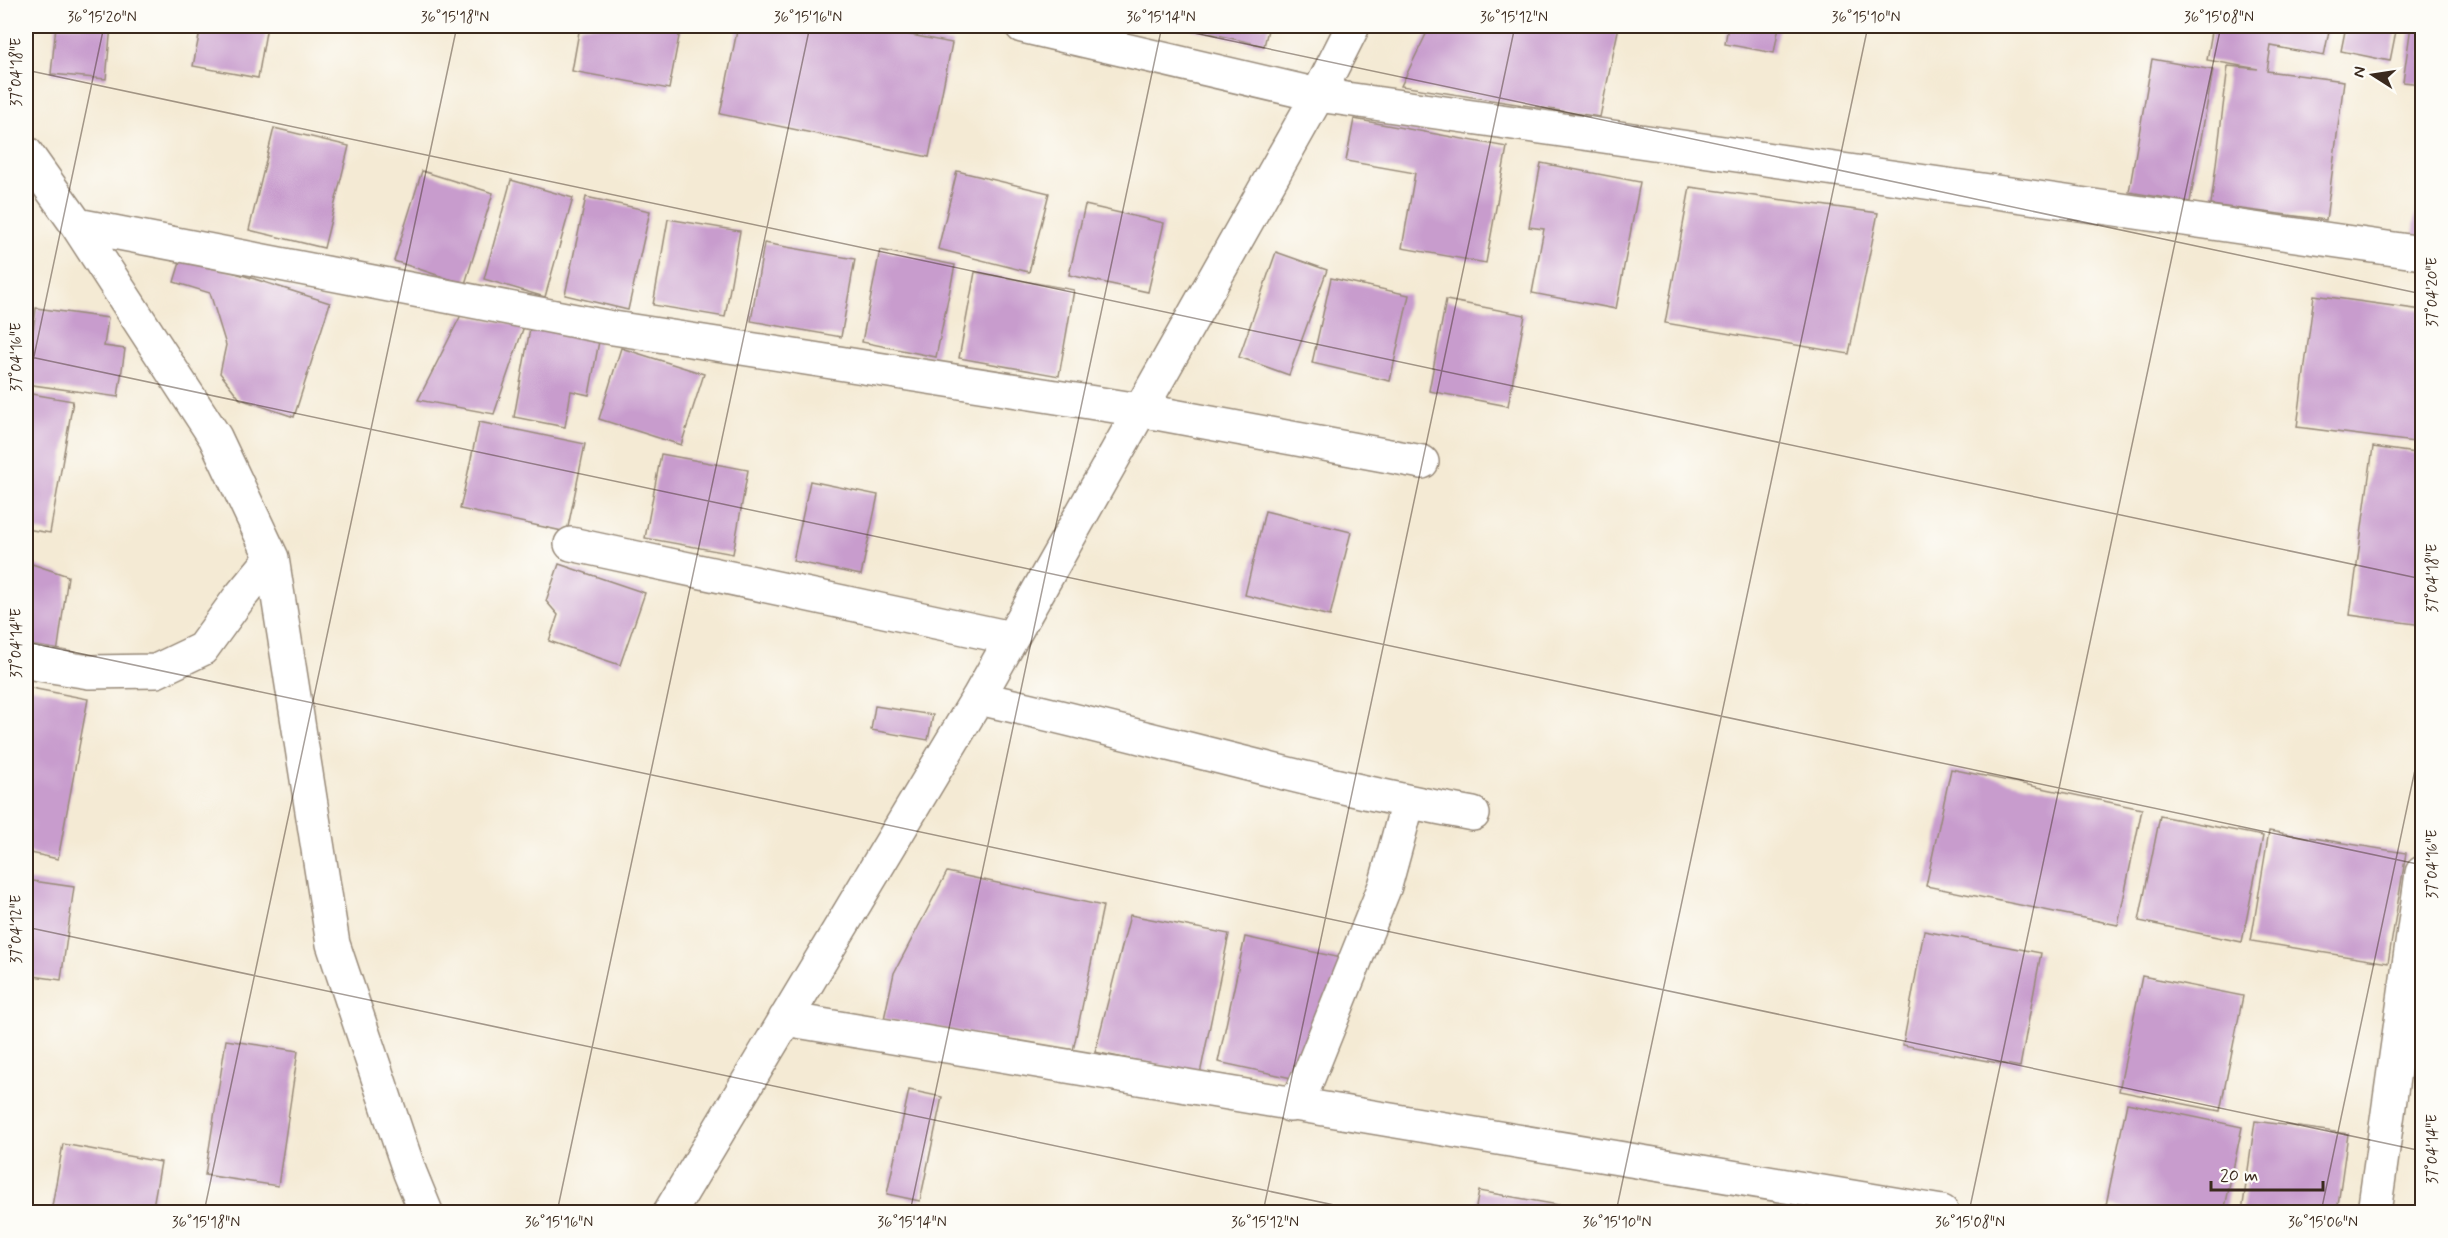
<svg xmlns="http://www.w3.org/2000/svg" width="2448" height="1238" font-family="Mynerve,sans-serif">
<rect width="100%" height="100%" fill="#fdfcf7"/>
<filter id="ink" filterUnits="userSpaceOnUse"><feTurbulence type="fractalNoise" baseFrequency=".0167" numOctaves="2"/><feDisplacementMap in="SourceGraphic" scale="12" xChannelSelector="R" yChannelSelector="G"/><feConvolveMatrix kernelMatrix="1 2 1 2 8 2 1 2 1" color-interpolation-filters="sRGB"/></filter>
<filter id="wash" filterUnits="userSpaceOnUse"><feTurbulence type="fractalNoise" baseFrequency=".008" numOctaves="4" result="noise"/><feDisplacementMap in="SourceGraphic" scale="24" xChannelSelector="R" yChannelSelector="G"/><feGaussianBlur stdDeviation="1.35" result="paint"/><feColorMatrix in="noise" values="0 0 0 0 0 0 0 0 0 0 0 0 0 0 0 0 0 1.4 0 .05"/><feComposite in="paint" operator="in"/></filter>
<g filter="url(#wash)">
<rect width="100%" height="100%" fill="#f4ead4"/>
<g id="blocks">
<path fill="#c89ccd" d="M56,26H111L106,79L51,74Z
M201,26H267L258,78L193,66Z
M580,26H681L669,89L572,71Z
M738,26H866L952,43L929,157L720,114Z
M1179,26H1269L1264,46Z
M1430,26H1619L1600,117L1401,86Z
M1728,26H1779L1774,53L1725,44Z
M2213,26H2330L2324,56L2271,46L2267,71L2344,81L2326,220L2211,205L2228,66L2258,69L2207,60Z
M2346,26H2397L2390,61L2341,51Z
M2411,26H2422V84L2403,82Z
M2152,59L2213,70L2190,202L2129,192Z
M1354,119L1507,147L1486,263L1402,248L1415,173L1346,161Z
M274,128L349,146L324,248L249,230Z
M1541,163L1640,182L1616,309L1532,293L1544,229L1529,227Z
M422,171L493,193L465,284L394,261Z
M957,171L1049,193L1029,272L938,249Z
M2421,177H2422V236L2413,235Z
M511,180L573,198L545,297L484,279Z
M1690,187L1878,213L1849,354L1665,323Z
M586,197L650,211L628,310L565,295Z
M1085,205L1164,223L1148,292L1069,275Z
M668,219L740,231L725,317L653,305Z
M764,243L855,259L841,337L751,321Z
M880,250L955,265L936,357L862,342Z
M1276,252L1327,270L1289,375L1239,357Z
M182,256L330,303L294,417L240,399L220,373L226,345L210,293L174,282Z
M975,272L1074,290L1059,376L959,358Z
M1331,278L1409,295L1390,381L1312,363Z
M2314,295L2422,310V443L2297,427Z
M1446,300L1525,315L1508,406L1429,391Z
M36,308L108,318L104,346L125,349L118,397L26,384Z
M461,315L524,326L494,414L418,400Z
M531,323L600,336L589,395L571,391L565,427L514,417Z
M621,348L704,374L681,445L599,419Z
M26,393L73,401L50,533L26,529Z
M479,422L585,444L567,532L460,509Z
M2373,447L2422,454V625L2350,615Z
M661,454L748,470L733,554L645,538Z
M810,481L878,495L861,575L793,561Z
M1265,511L1351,532L1330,616L1245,595Z
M26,562L68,576L57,654L26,650Z
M559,564L645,593L620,665L549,641L558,615L546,601Z
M26,687L88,699L58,859L26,852Z
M875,706L933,715L928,740L871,730Z
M1951,769L2142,809L2118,925L1926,886Z
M2160,816L2263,836L2242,942L2139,921Z
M2269,831L2406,853L2388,963L2251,941Z
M947,872L1103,906L1073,1051L884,1019L894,973Z
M26,880L74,887L61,980L26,975Z
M1130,915L1229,934L1200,1074L1095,1052Z
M1924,931L2041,953L2020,1067L1903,1045Z
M1245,937L1346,959L1319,1084L1218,1062Z
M2142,976L2243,996L2220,1111L2119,1091Z
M226,1040L298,1051L278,1186L205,1175Z
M909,1090L942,1097L920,1201L887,1194Z
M2127,1103L2242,1127L2224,1212H2141L2106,1205Z
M2255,1121L2348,1134L2337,1212H2242Z
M63,1144L161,1162L152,1212H51Z
M1479,1191L1570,1207L1569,1212H1475Z"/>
</g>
</g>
<g filter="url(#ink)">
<use href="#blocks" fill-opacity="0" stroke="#988a79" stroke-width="1.5"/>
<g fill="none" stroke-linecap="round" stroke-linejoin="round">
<g stroke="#988a79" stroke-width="36">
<path id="minor" d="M1022,26L1318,95L2422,253
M26,153L77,225L215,437L272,558L333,944L410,1173L426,1212
M77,225L607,327L1140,410L1422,462
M571,544L1011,638
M26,662L89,672L156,671L202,649L239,598L272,558
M978,698C1143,734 1306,784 1473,814
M785,1019L1942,1212
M1290,1105L1302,1093L1385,886L1408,802
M670,1212L978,698L1318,95L1353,26
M2374,1212L2422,873"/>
</g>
<use href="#minor" stroke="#fff" stroke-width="33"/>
</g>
</g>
<path fill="none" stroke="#3b2a1e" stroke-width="1.5" stroke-opacity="0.45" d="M1161,26L2422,294M26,70L2422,579M26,356L2422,865M26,394L104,26M26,642L2422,1151M26,927L1367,1212M204,1212L457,26M557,1212L810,26M910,1212L1162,26M1263,1212L1515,26M1616,1212L1868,26M1969,1212L2221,26M2321,1212L2422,737"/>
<rect width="2448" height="1238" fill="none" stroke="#fdfcf7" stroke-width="66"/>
<g transform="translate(2373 75) rotate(282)" stroke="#fdfcf7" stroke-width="4.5" paint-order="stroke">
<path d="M0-4.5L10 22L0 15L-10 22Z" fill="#3b2a1e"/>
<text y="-9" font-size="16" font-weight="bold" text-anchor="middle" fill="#3b2a1e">N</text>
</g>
<path d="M2211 1181v9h112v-9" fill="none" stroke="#3b2a1e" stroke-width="3"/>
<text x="2220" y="1181" font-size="18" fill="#3b2a1e" stroke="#fdfcf7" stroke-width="4.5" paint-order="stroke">20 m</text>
<rect x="33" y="33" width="2382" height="1172" fill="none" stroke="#3b2a1e" stroke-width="2"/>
<g font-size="15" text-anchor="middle" fill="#3b2a1e">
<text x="102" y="22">36°15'20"N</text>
<text x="455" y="22">36°15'18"N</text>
<text x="808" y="22">36°15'16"N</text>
<text x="1161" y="22">36°15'14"N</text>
<text x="1514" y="22">36°15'12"N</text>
<text x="1866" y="22">36°15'10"N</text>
<text x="2219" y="22">36°15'08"N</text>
<text transform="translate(16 72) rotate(-90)" y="5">37°04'18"E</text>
<text transform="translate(2432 292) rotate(-90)" y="5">37°04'20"E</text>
<text transform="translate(16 357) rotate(-90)" y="5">37°04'16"E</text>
<text transform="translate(2432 578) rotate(-90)" y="5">37°04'18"E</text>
<text transform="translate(16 643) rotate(-90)" y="5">37°04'14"E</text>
<text transform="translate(2432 864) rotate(-90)" y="5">37°04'16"E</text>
<text transform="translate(16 929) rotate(-90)" y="5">37°04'12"E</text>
<text transform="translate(2432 1149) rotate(-90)" y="5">37°04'14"E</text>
<text x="206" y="1227">36°15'18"N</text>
<text x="559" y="1227">36°15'16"N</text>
<text x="912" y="1227">36°15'14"N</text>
<text x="1265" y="1227">36°15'12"N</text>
<text x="1617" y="1227">36°15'10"N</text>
<text x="1970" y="1227">36°15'08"N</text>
<text x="2323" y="1227">36°15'06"N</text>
</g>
</svg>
